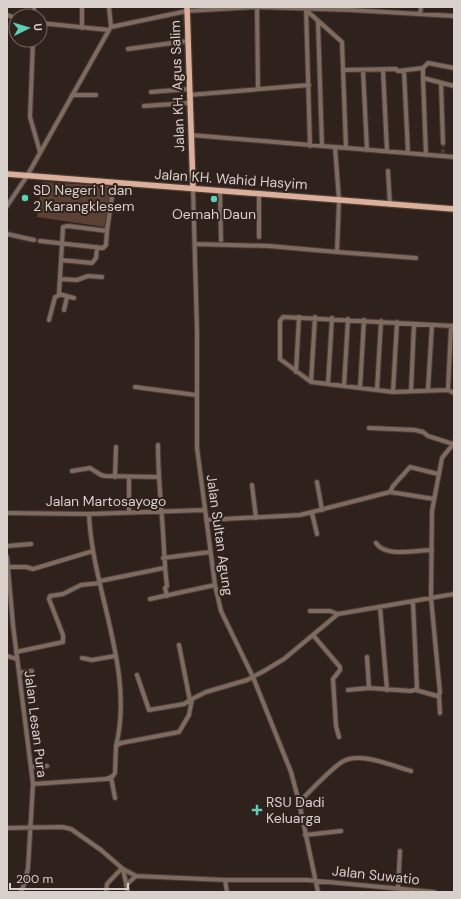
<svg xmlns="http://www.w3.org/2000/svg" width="461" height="899" font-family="'DM Sans',sans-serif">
<rect width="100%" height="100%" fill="#2f211b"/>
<path fill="#5b4034" d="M42,182L112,186L105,227L37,217Z"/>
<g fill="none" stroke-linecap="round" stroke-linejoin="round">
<path stroke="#483b35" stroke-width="4" stroke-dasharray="4 2" stroke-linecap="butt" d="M443,143V155"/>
<g stroke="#4a3d37" stroke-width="6">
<path id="minor" d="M34,7V16
M109,7L111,27
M257,7L258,89
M306,7L310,146
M306,10L342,42L346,148
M420,14L421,7
M7,15L16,18
M318,22L322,146L335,147
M40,23L109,30L111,27L187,11L257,7L351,10L454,16
M82,28V7
M33,40L30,117L40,152
M128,49L187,41
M423,68L428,63L454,68
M343,70L396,69L398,71L423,68V78L454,86
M363,70L367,150
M383,70L387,151
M404,71L408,153
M423,78L426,155
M441,83L443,143
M151,92L189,89
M72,95H96
M189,95L309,85
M144,106L189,103
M191,135L322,146
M388,171L390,205
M193,188L197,331V448L215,585L221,611L253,677L291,772L299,802L318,892
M220,191L221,240
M259,193V237
M7,206L27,176L109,30
M7,234L34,240
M40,241L103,248L106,245L107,231
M195,244L269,246L337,252
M416,258L337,252L339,200L335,147L454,157
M61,260L92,263L96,258L97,248
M60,279L77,280L88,276L102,277
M74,298L59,294L63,227L68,226L107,231L114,182
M64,310L67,297
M49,320L55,297L60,295
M454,326L283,317L280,321V359L311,382L393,392L448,390L454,393
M296,372L299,317
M311,382L315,317
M328,384L332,318
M344,386L348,319
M135,387L196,395
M360,388L364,320
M428,389L432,325
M377,390L381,321
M448,390L451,326
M411,391L414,324
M393,392L397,322
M369,428L415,430L423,432L428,436L453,444
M158,445C158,470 160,494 162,518C164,541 164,563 167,586L165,588L167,596
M72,471L90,468L101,475L105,476L158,477
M115,477L116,447
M129,478V513
M317,482L322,510
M252,485L256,518
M390,492L393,486L410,467L438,474
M7,513L89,514L205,510
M312,513L317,534
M89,514C92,590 135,670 116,746
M206,520L300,515L390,492L434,499
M376,543C386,558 415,550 432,550
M7,546L31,544
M7,557L13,625L33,784L28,868L25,882L21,892
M163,558L210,552
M8,567H26L33,569L93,551
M100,581L164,568
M150,599L215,585
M380,607L387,690
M310,611H330L338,614
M313,635L340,667V670L333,679L336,726L339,737
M179,645L190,701
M16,652L63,642V635L49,599L50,596L63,594L81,585L100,583
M7,656L17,659
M367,657L369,688
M82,658L92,660L115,656
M19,673L32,671
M137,675L149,710L184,704L192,699
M348,690L369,688L411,691L417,689L413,602
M416,690L437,696L440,693L431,598L432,511L442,458L454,443
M439,695L440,713
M31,767L47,766
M111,777L115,798
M33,784L106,779L112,777L115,773L116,746L121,743L179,732L189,715L192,699L206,692L247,680L264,671L284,659L338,614L454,594
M299,802C311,791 329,770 342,762C359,751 393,766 411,771
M7,828L62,827L71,829L101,850L123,869L136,876L225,880H307L434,892
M305,835L341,831
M123,869L128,892
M225,880L227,892
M126,885L136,876
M398,888L400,851
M106,892L107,884L122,868"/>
</g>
<g stroke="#4a3d37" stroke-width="8">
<path id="major" d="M187,7L193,188
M7,174L454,209"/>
</g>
<use href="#minor" stroke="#7f6a60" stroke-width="4"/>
<use href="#major" stroke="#dcaf9b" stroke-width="5.5"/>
</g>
<g fill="#5eceb7" stroke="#2f211b" stroke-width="1.5">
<circle cx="25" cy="198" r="4"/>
<circle cx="214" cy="199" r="4"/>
<path d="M255 804h4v4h4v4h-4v4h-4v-4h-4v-4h4z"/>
</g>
<g text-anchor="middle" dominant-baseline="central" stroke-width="4" stroke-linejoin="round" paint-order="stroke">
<g font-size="14" fill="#d9cfcb" stroke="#2f211b">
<text transform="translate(177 86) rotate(-92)">Jalan KH. Agus Salim</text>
<text transform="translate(231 179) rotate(4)">Jalan KH. Wahid Hasyim</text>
<text x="106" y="501">Jalan Martosayogo</text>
<text transform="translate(220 535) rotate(82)">Jalan Sultan Agung</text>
<text transform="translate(36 724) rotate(83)">Jalan Lesan Pura</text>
<text transform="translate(376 875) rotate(6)">Jalan Suwatio</text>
</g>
<g font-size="14" fill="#d9cfcb" stroke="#2f211b" text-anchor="start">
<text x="33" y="190">SD Negeri 1 dan<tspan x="33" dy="16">2 Karangklesem</tspan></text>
<text x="214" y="214" text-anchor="middle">Oemah Daun</text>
<text x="266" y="802">RSU Dadi<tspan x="266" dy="16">Keluarga</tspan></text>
</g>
</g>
<rect width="461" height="899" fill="none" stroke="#d9cfcb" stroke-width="16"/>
<g transform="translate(28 28) rotate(85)"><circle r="19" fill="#2f211b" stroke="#736761"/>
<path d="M0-3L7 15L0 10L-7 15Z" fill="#5eceb7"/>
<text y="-6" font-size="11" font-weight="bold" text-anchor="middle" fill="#d9cfcb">U</text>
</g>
<path d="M10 883v6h118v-6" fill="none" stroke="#d9cfcb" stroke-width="2"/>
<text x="16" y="883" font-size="12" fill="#d9cfcb" stroke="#2f211b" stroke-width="3" paint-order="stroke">200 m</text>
</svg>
